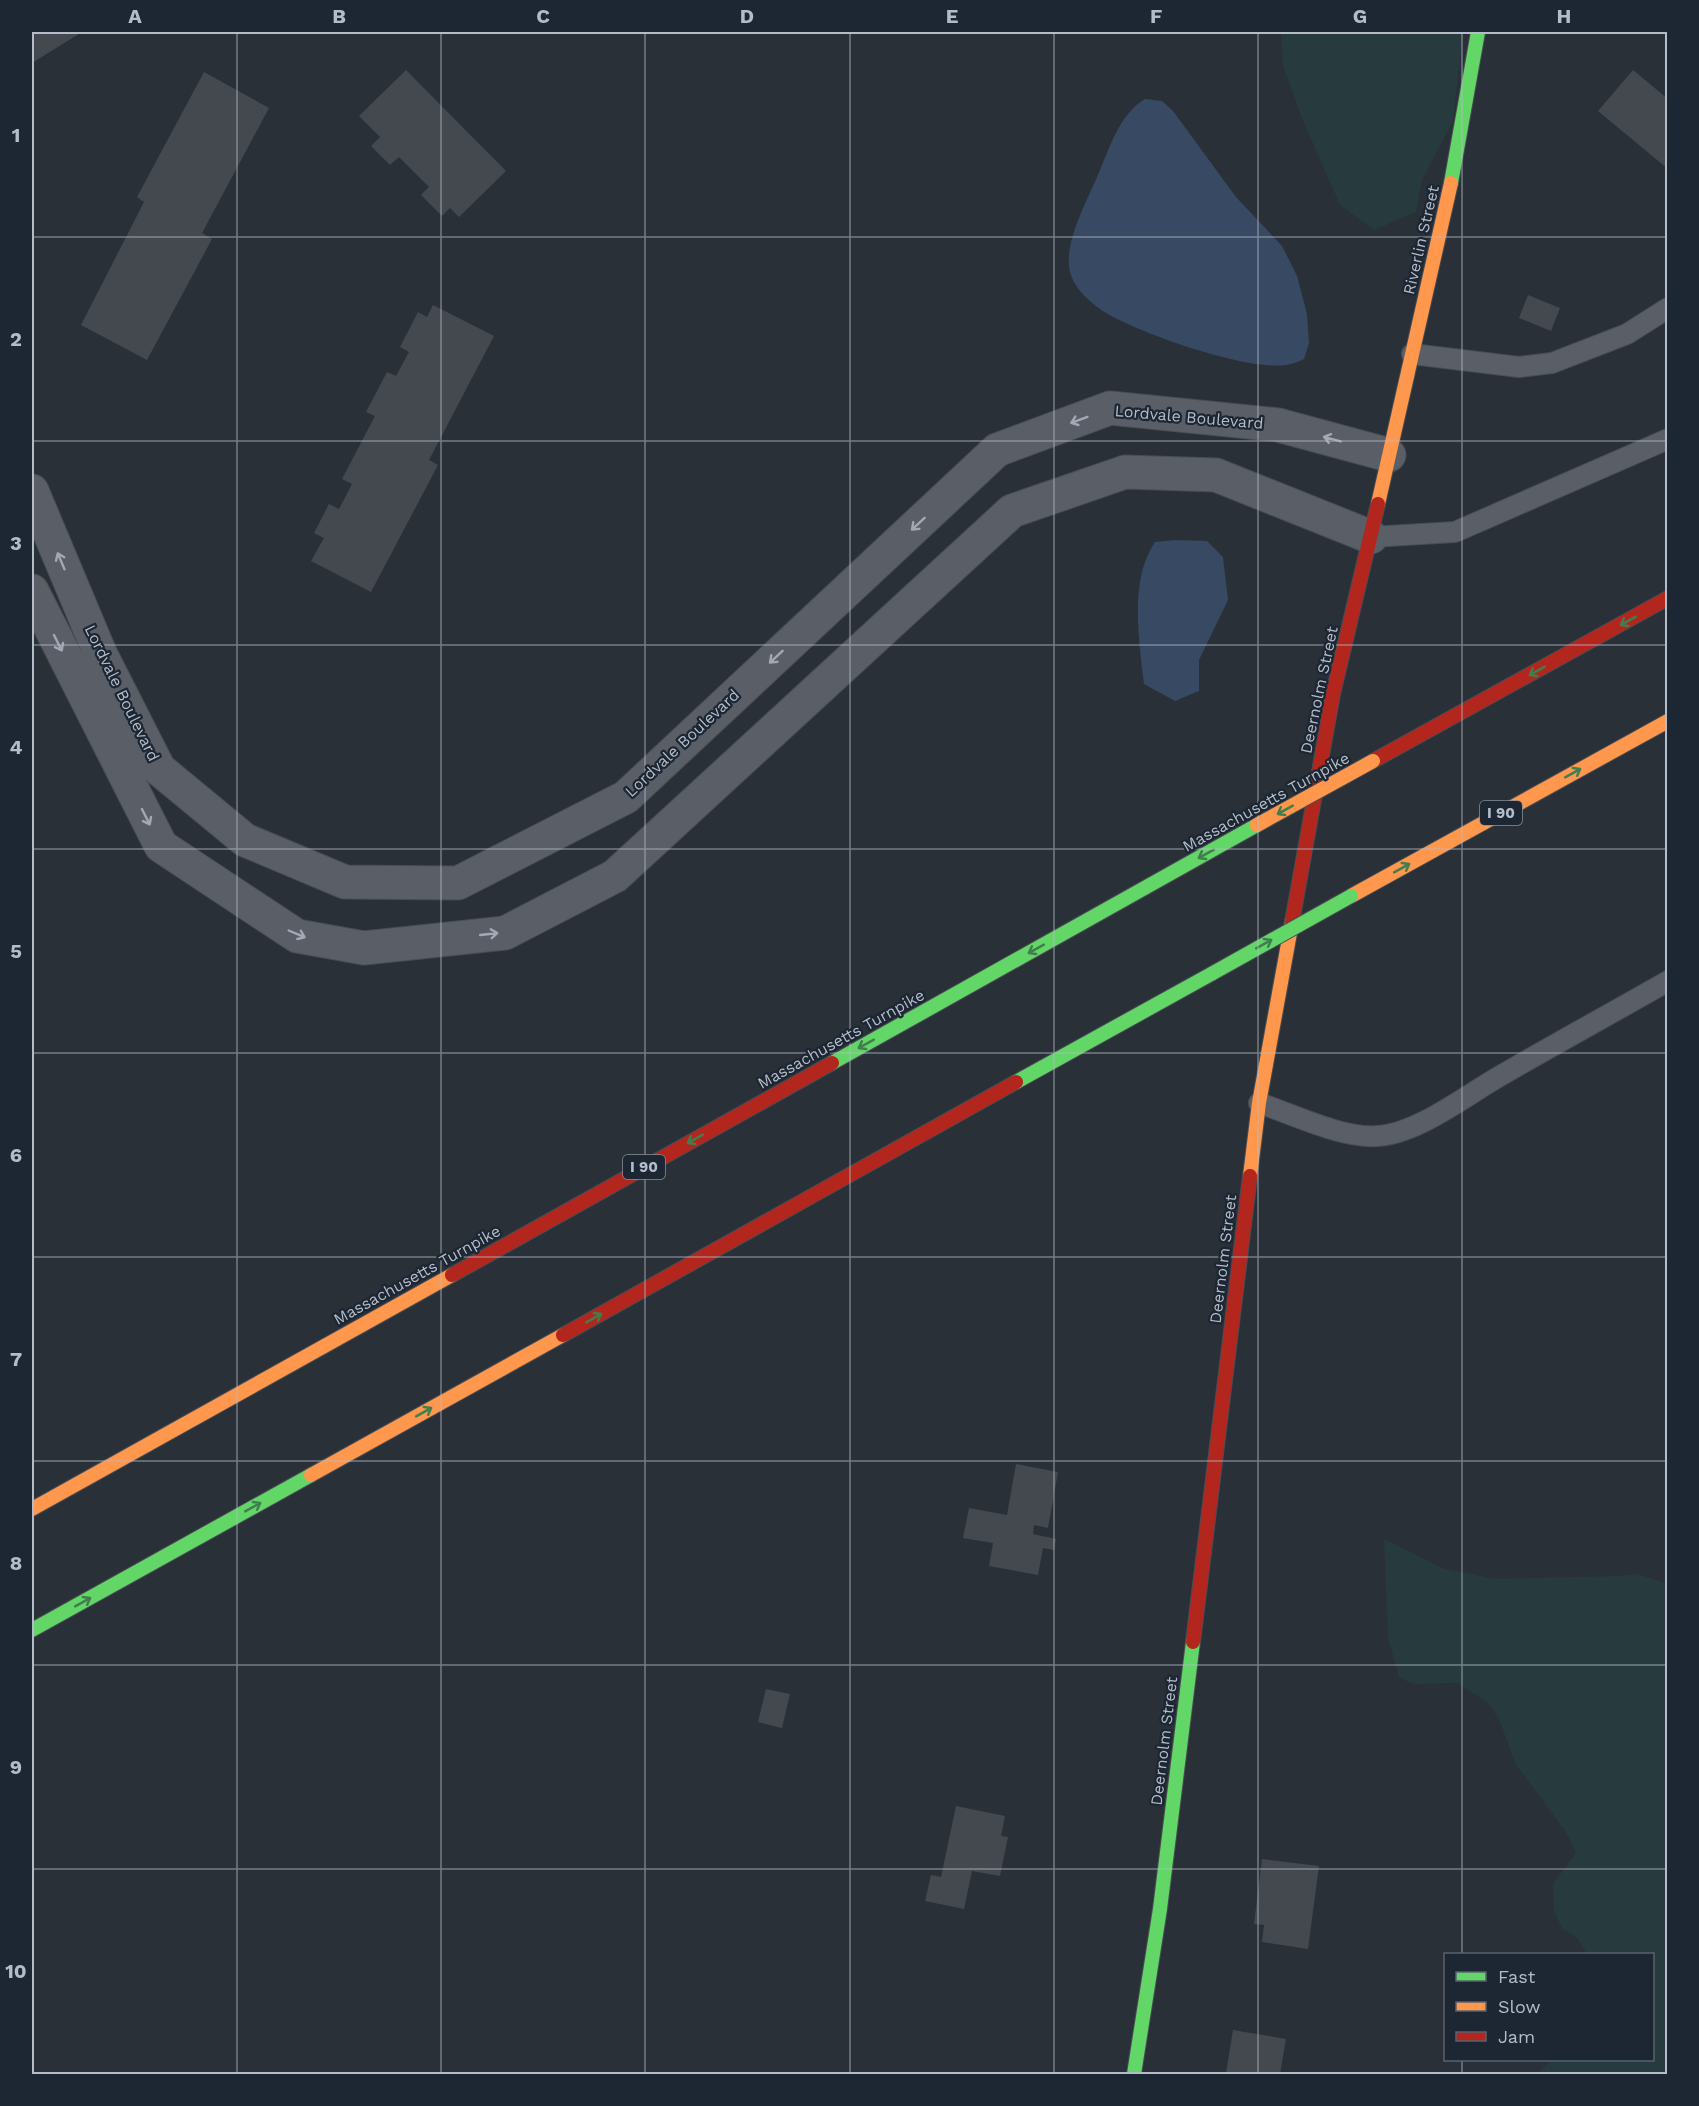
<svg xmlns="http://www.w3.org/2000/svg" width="1699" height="2106" font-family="'Work Sans',sans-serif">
<rect width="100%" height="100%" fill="#2a3038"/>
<path fill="#273a3e" d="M1281,32H1463L1453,121L1422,180L1416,212L1374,230L1340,205L1301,116L1283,65Z
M1384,1539L1442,1568L1495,1579L1618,1576L1637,1574L1667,1584V2074H1537L1552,2060H1652V1954H1587L1578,1939L1562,1928L1554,1911L1553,1884L1576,1853L1566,1832L1515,1763L1499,1719L1487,1702L1457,1683L1412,1684L1399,1677L1388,1638Z"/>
<path fill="#384963" d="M1145,99L1162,101L1173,111L1236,197L1282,246L1297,276L1307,314L1309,343L1304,359C1300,361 1295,363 1291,364C1254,374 1142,334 1108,314C1094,306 1076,291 1071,275C1061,247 1087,201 1098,175C1109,149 1120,113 1145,99Z
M1175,540L1207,541L1223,557L1228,600L1199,660V691L1175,701L1144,684C1139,640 1129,580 1155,542Z"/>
<path fill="#444950" d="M32,32H82L32,63Z
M406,70L506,171L459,217L450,208L442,216L421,195L429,187L399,157L390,165L371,146L380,137L359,116Z
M1633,70L1668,99V169L1598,111Z
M204,72L269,108L202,233L212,239L147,360L81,325L144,202L137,197Z
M1528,295L1560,308L1551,331L1519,318Z
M433,305L494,336L429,460L438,465L371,592L311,561L324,538L314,533L329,504L339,509L352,484L342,479L375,416L366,412L387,372L396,376L409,352L400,347L418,312L427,317Z
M1016,1464L1058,1472L1048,1528L1034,1525L1033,1534L1056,1539L1054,1550L1043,1548L1038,1575L989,1566L993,1543L963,1538L969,1508L1007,1515Z
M766,1689L790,1694L782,1728L758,1722Z
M956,1806L1005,1816L1001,1836L1008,1837L1000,1876L972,1871L964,1909L925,1901L931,1875L941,1877Z
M1262,1859L1319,1866L1308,1949L1262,1942L1264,1925L1254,1924Z
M1233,2030L1286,2039L1280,2074H1231L1226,2073Z"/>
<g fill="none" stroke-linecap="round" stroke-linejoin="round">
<g stroke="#484c53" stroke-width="22">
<path id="lane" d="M1412,354L1519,367L1552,363L1627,334L1668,308
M1371,537L1455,532L1668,439
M1259,1103C1292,1114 1343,1139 1377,1136C1417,1134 1465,1096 1500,1076C1555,1044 1612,1013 1668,981"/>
</g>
<g stroke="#484c53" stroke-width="35">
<path id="street" d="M32,491L100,653L159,769L245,840L345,882L458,883L626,797L997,450L1110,408L1278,425L1389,455
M32,591L161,846L297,936L364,948L505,933L615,876L1012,511L1125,472L1216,475L1371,537"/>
</g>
<g stroke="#484c53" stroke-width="16">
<path id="fast" d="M1451,183L1478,32
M832,1063L1257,825
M1016,1082L1213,973
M32,1630L311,1475
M1134,2074L1160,1909L1193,1642"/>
</g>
<g stroke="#484c53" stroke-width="16">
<path id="slow" d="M1378,504L1451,183
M1351,896L1668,721
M1250,1176L1259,1103L1292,922
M311,1475L563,1335
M32,1509L452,1275"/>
</g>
<g stroke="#484c53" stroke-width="16">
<path id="jam" d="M1373,761L1668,598
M1292,922L1333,694L1378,504
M452,1275L832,1063
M563,1335L1016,1082
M1193,1642L1250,1176"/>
</g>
<use href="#lane" stroke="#5a5e66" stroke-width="20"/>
<use href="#street" stroke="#5a5e66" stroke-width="33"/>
<use href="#fast" stroke="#63d668" stroke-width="14"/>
<use href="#slow" stroke="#ff974d" stroke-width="14"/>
<use href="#jam" stroke="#b3261e" stroke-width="14"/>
<g stroke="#474c53" stroke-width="16" stroke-linecap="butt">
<path id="fast-bridge" d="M1213,973L1351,896"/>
</g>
<g stroke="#474c53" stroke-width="16" stroke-linecap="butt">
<path id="slow-bridge" d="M1257,825L1373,761"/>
</g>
<use href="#fast-bridge" stroke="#63d668" stroke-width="14"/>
<use href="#slow-bridge" stroke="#ff974d" stroke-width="14"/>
</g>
<defs><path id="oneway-shaft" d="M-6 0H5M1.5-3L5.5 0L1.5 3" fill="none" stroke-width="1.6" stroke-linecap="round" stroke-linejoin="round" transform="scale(1.5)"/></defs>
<g stroke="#a2a9b5">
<use href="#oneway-shaft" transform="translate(1079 420) rotate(160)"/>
<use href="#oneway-shaft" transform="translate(1332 439) rotate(-165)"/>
<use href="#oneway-shaft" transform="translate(918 524) rotate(137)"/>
<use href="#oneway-shaft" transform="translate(61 561) rotate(-113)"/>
<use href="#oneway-shaft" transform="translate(58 643) rotate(63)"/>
<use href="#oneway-shaft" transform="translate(776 657) rotate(137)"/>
<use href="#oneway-shaft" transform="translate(146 817) rotate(63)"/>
<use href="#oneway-shaft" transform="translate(297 934) rotate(23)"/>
<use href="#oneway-shaft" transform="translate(489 934) rotate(-6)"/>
</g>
<g stroke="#407e4e">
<use href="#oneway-shaft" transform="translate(1628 621) rotate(151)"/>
<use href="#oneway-shaft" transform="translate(1537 671) rotate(151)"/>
<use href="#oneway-shaft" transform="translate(1573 773) rotate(-29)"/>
<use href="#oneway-shaft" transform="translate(1285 810) rotate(151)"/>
<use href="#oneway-shaft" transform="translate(1206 854) rotate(151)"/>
<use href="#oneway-shaft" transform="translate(1402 868) rotate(-29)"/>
<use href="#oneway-shaft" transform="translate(1264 944) rotate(-29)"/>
<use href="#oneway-shaft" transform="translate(1036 949) rotate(151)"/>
<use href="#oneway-shaft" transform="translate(866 1044) rotate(151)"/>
<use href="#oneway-shaft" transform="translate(695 1139) rotate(151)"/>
<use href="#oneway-shaft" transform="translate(594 1318) rotate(-29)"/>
<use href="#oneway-shaft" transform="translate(424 1412) rotate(-29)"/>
<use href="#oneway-shaft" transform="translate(253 1507) rotate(-29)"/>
<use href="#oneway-shaft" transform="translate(83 1602) rotate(-29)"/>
</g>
<path fill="none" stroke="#b4bcc9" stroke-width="1.5" stroke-opacity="0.55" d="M237,32V2074M441,32V2074M645,32V2074M850,32V2074M1054,32V2074M1258,32V2074M1462,32V1954M32,237H1668M32,441H1668M32,645H1668M32,849H1668M32,1053H1668M32,1257H1668M32,1461H1668M32,1665H1668M32,1869H1668M1462,2060V2074"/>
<g text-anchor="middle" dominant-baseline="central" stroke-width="4.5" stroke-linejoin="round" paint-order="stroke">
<g fill="#1d2633" stroke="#878f9c" stroke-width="1.5">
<rect x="1480" y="801" width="42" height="24" rx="4.5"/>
<rect x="623" y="1155" width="42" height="24" rx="4.5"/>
</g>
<g font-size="15" font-weight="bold" fill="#b4bcc9">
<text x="1501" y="813">I 90</text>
<text x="644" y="1167">I 90</text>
</g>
<g font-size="16" fill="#b4bcc9" stroke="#1d2633">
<text transform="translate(1421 240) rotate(-77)">Riverlin Street</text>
<text transform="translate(1189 417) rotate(5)">Lordvale Boulevard</text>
<text transform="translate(1319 690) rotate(-78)">Deernolm Street</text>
<text transform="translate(122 693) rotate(64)">Lordvale Boulevard</text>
<text transform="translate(682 743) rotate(-43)">Lordvale Boulevard</text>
<text transform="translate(1266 802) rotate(-29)">Massachusetts Turnpike</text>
<text transform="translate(841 1039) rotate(-29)">Massachusetts Turnpike</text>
<text transform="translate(1223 1259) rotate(-83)">Deernolm Street</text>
<text transform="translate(417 1275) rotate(-29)">Massachusetts Turnpike</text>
<text transform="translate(1164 1741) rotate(-83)">Deernolm Street</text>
</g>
</g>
<rect width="1699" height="2106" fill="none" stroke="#1d2633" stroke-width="66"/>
<rect x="1444" y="1953" width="210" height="108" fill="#1d2633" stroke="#59626f" stroke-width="1.5"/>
<rect x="1456" y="1972" width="30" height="9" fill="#63d668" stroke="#59626f" stroke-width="1.5"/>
<text x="1498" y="1983" font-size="18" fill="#b4bcc9">Fast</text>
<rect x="1456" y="2002" width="30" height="9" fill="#ff974d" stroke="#59626f" stroke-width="1.5"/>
<text x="1498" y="2013" font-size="18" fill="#b4bcc9">Slow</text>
<rect x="1456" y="2032" width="30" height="9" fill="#b3261e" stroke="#59626f" stroke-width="1.5"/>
<text x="1498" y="2043" font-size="18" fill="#b4bcc9">Jam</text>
<rect x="33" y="33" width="1633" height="2040" fill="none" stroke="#b4bcc9" stroke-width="2"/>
<g font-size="20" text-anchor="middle" font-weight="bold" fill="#b4bcc9">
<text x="135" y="23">A</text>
<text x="339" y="23">B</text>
<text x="543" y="23">C</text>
<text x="747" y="23">D</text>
<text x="952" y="23">E</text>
<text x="1156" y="23">F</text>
<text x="1360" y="23">G</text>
<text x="1564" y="23">H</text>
<text x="16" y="142">1</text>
<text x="16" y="346">2</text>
<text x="16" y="550">3</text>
<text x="16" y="754">4</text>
<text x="16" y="958">5</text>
<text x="16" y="1162">6</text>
<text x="16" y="1366">7</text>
<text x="16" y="1570">8</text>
<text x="16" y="1774">9</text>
<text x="16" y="1978">10</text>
</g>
</svg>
